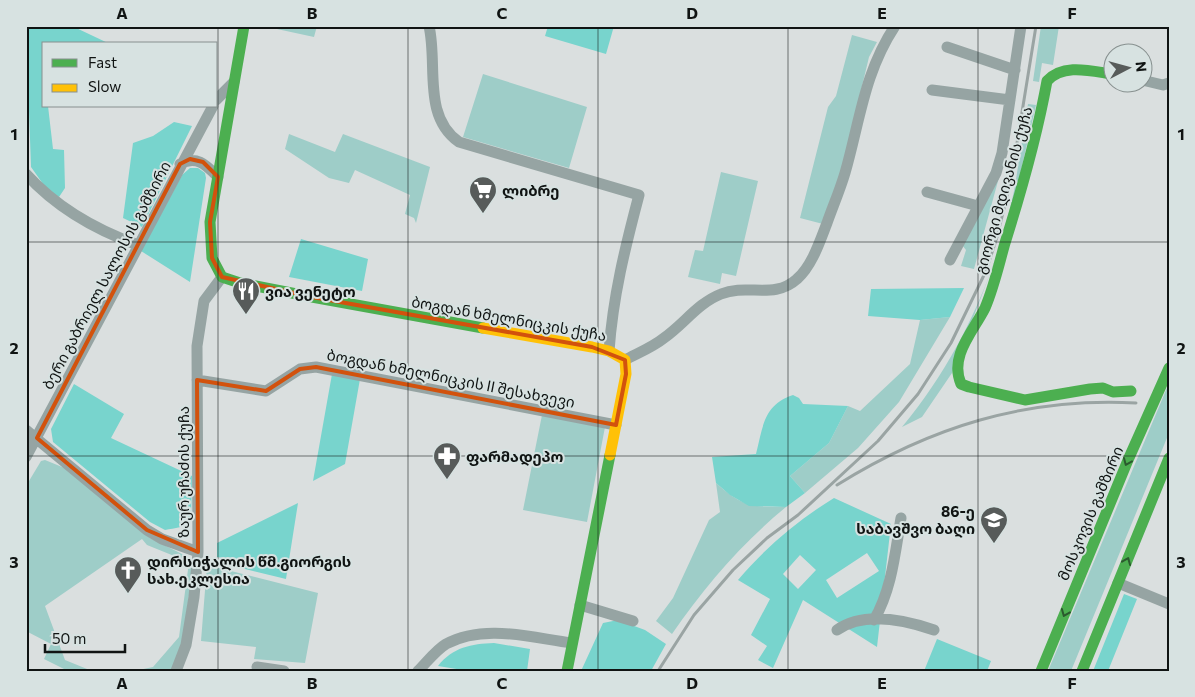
<svg xmlns="http://www.w3.org/2000/svg" width="1195" height="697" font-family="Commissioner,'Noto Sans Georgian',sans-serif">
<rect width="100%" height="100%" fill="#dadfdf"/>
<path fill="#9ecdc8" d="M263,26H317L314,37Z
M1041,26H1059L1053,65L1042,63L1039,82L1033,81Z
M852,35L877,42L869,57L841,174L823,224L800,218L828,107L836,96Z
M483,74L587,107L569,168L463,137Z
M1028,104L1036,105L1008,227L952,373L922,417L902,427C958,360 996,276 1014,191C1019,162 1023,133 1028,104Z
M289,134L335,152L343,134L430,167L416,223L414,218L405,214L410,195L355,170L349,183L329,178L285,149Z
M1001,170L974,269L961,266L966,250L962,245Z
M721,172L758,181L736,276L722,273L720,284L688,277L695,250L703,251Z
M950,317L899,402L858,448L805,493L790,476L829,443L848,406L860,411L910,364L920,320Z
M1169,383V433L1071,671H1048Z
M542,415L605,427L587,522L523,510Z
M45,460L67,469L150,538L194,560L182,645L171,671H134L153,667L179,637L189,562L147,545L142,539L45,606L65,660L92,671H68L44,659L51,644L26,631V486L41,461Z
M716,483C743,507 751,507 786,507C741,544 705,586 672,634L656,621L673,598L709,520L720,512Z
M207,565L318,593L305,663L254,659L256,647L201,641Z"/>
<path fill="#78d4cd" fill-rule="evenodd" d="M26,26H72L110,44H44V106H48L53,149L64,150L65,188L59,197L48,191L31,167Z
M548,26H614L606,54L545,36Z
M174,122L192,126L142,227L123,218L133,143L153,136Z
M190,168H198L205,173L206,178L190,282L141,251L182,175Z
M301,239L368,259L362,291L289,277Z
M964,288L950,317L920,320L868,316L871,289Z
M332,374L360,379L345,464L313,481Z
M74,384L124,414L111,438L192,476L191,519C185,528 175,528 165,530L150,522L53,442L51,429Z
M793,395L799,398L803,404L848,406L829,443L790,476L805,493L786,507L749,506L730,495L716,483L712,457L756,454C763,427 763,405 793,395Z
M834,498L891,524L877,647L803,600L773,668L758,660L767,646L751,635L770,599L738,580C766,547 798,520 834,498ZM867,553L879,571L837,598L826,580ZM800,555L816,570L798,589L783,574Z
M298,503L286,579L229,565L228,559L217,557V543Z
M1124,594L1137,599L1108,671H1093Z
M618,620L645,630L666,644L651,671H581L603,623Z
M937,639L991,661L987,671H924Z
M494,643L530,649L527,671H469L438,666C453,647 471,644 494,643Z"/>
<g fill="none" stroke-linecap="round" stroke-linejoin="round">
<path stroke="#96a4a3" stroke-width="11" d="M429,26C438,65 422,116 459,142L639,195C625,248 613,296 609,351
M947,47L1015,70
M1142,80L1163,85L1169,83
M932,90L1010,100
M216,100L234,82
M180,164C197,155 206,165 218,177
M26,174C56,207 96,230 138,245
M927,192L978,206
M950,260L996,173L1002,153L1021,26
M625,360C638,353 653,347 664,338C684,324 698,303 721,294C747,283 774,300 797,279C812,266 820,241 827,223C833,206 840,190 845,173C860,121 864,73 895,26
M197,380L266,391L300,369L316,367L616,425
M26,430L147,530L162,539L198,552
M26,457L213,106
M1118,583L1169,604
M580,605L633,621
M874,620C892,589 895,553 901,518
M837,630C864,611 905,620 934,630
M257,667L284,671
M176,671L186,645L194,597L198,552L197,346L204,301L222,277
M418,671C427,662 436,650 446,644C484,623 532,638 572,643"/>
<path stroke="#4caf50" stroke-width="11" d="M244,26L210,222L212,258L222,277L240,283L312,297L483,328
M1112,74C1091,71 1063,63 1047,81C1037,136 1022,189 1005,243C999,264 994,287 985,308C973,332 949,356 961,384L969,387L1025,400L1090,389L1103,388L1113,392L1131,391
M567,671L610,455
M1041,671L1128,460L1169,368
M1082,671L1169,458"/>
<path stroke="#ffc107" stroke-width="11" d="M483,328L592,347L609,351L625,360L626,374L610,455"/>
<path stroke="#9aa4a3" stroke-width="3" d="M837,485C930,427 1026,397 1136,403
M658,671L694,615L733,570L767,538L798,515L878,441L918,394L951,343L986,271L997,237L1011,180L1036,26"/>
</g>
<defs><path id="oneway-chevron" d="M-2-3.5L2.5 0L-2 3.5" fill="none" stroke-width="1.6" stroke-linecap="round" stroke-linejoin="round" transform="scale(1.25)"/></defs>
<g stroke="#2b5a2e">
<use href="#oneway-chevron" transform="translate(1127 462) rotate(113)"/>
<use href="#oneway-chevron" transform="translate(1127 561) rotate(-68)"/>
<use href="#oneway-chevron" transform="translate(1065 613) rotate(112)"/>
</g>
<path fill="none" stroke="#d2520d" stroke-width="4" stroke-linejoin="round" d="M190,159L203,162L218,177L210,222L212,258L222,277L312,297L592,347L625,360L626,374L616,425L316,367L300,369L266,391L197,380L198,552L147,530L37,438L180,164Z"/>
<path fill="none" stroke="#101413" stroke-width="1" stroke-opacity="0.55" d="M218,26V671M408,26V671M598,26V671M788,26V671M978,26V671M26,242H1169M26,456H1169"/>
<defs>
<g id="supermarket-pin" transform="scale(1.4375)"><path d="M0 17L-7.5 6A9.5 9.5 0 1 1 7.5 6Z" fill="#575b5a" stroke="#d7e2e1"/><path d="M-6-5.5h2.5l.6 2H6L4.5 2H-2.5L-4.4-4H-6ZM-1.5 3.2a1.3 1.3 0 1 0 .1 0ZM3 3.2a1.3 1.3 0 1 0 .1 0Z" fill="#fff"/></g>
<g id="restaurant-pin" transform="scale(1.4375)"><path d="M0 17L-7.5 6A9.5 9.5 0 1 1 7.5 6Z" fill="#575b5a" stroke="#d7e2e1"/><path d="M-5-6h1v4h1v-4h1v4h1v-4h1v5L-1.5 .5V6h-2V.5L-5-1ZM5-6V6H3V1.5H1.5Q1.5-4 5-6Z" fill="#fff"/></g>
<g id="pharmacy-pin" transform="scale(1.4375)"><path d="M0 17L-7.5 6A9.5 9.5 0 1 1 7.5 6Z" fill="#575b5a" stroke="#d7e2e1"/><path d="M-2-6h4v4h4v4h-4v4h-4v-4h-4v-4h4Z" fill="#fff"/></g>
<g id="school-pin" transform="scale(1.4375)"><path d="M0 17L-7.5 6A9.5 9.5 0 1 1 7.5 6Z" fill="#575b5a" stroke="#d7e2e1"/><path d="M0-5L7-2L0 1L-7-2ZM-4 1L0 2.5L4 1V4Q0 6-4 4Z" fill="#fff"/></g>
<g id="church-pin" transform="scale(1.4375)"><path d="M0 17L-7.5 6A9.5 9.5 0 1 1 7.5 6Z" fill="#575b5a" stroke="#d7e2e1"/><path d="M-1.2-6h2.4v3.5h3.3v2.4h-3.3V6h-2.4V-.1h-3.3v-2.4h3.3Z" fill="#fff"/></g>
</defs>
<g fill-rule="evenodd">
<use href="#supermarket-pin" x="483" y="190"/>
<use href="#restaurant-pin" x="246" y="291"/>
<use href="#pharmacy-pin" x="447" y="456"/>
<use href="#school-pin" x="994" y="520"/>
<use href="#church-pin" x="128" y="570"/>
</g>
<g text-anchor="middle" dominant-baseline="central" stroke-width="4" stroke-linejoin="round" paint-order="stroke">
<g font-size="15" font-weight="bold" fill="#101413" stroke="#d7e2e1" text-anchor="start">
<text x="502" y="190">ლიბრე</text>
<text x="265" y="291">ვია ვენეტო</text>
<text x="466" y="456">ფარმადეპო</text>
<text x="975" y="511" text-anchor="end">86-ე<tspan x="975" dy="17">საბავშვო ბაღი</tspan></text>
<text x="147" y="561">დირსიჭალის წმ.გიორგის<tspan x="147" dy="17">სახ.ეკლესია</tspan></text>
</g>
<g font-size="15" fill="#101413" stroke="#d7e2e1">
<text transform="translate(1003 190) rotate(-74)">გიორგი მდივანის ქუჩა</text>
<text transform="translate(106 275) rotate(-62)">ბერი გაბრიელ სალოსის გამზირი</text>
<text transform="translate(509 318) rotate(10)">ბოგდან ხმელნიცკის ქუჩა</text>
<text transform="translate(451 378) rotate(11)">ბოგდან ხმელნიცკის II შესახვევი</text>
<text transform="translate(183 472) rotate(-90)">ზაურ უჩაძის ქუჩა</text>
<text transform="translate(1090 513) rotate(-67)">მოსკოვის გამზირი</text>
</g>
</g>
<rect width="1195" height="697" fill="none" stroke="#d7e2e1" stroke-width="55"/>
<rect x="42" y="42" width="175" height="65" fill="#d7e2e1" stroke="#87908f"/>
<rect x="52" y="59" width="25" height="8" fill="#4caf50" stroke="#87908f"/>
<text x="88" y="68" font-size="15" fill="#101413">Fast</text>
<rect x="52" y="84" width="25" height="8" fill="#ffc107" stroke="#87908f"/>
<text x="88" y="92" font-size="15" fill="#101413">Slow</text>
<g transform="translate(1128 68) rotate(84)"><circle r="24" fill="#d7e2e1" stroke="#87908f"/>
<path d="M0-4L9 19L0 12L-9 19Z" fill="#575b5a"/>
<text y="-8" font-size="14" font-weight="bold" text-anchor="middle" fill="#101413">N</text>
</g>
<path d="M45 644v8h80v-8" fill="none" stroke="#101413" stroke-width="2.5"/>
<text x="52" y="644" font-size="15" fill="#101413" stroke="#d7e2e1" stroke-width="4" paint-order="stroke">50 m</text>
<rect x="28" y="28" width="1140" height="642" fill="none" stroke="#101413" stroke-width="2"/>
<g font-size="16" text-anchor="middle" font-weight="bold" fill="#101413">
<text x="122" y="19">A</text>
<text x="312" y="19">B</text>
<text x="502" y="19">C</text>
<text x="692" y="19">D</text>
<text x="882" y="19">E</text>
<text x="1072" y="19">F</text>
<text x="14" y="140">1</text>
<text x="1181" y="140">1</text>
<text x="14" y="354">2</text>
<text x="1181" y="354">2</text>
<text x="14" y="568">3</text>
<text x="1181" y="568">3</text>
<text x="122" y="689">A</text>
<text x="312" y="689">B</text>
<text x="502" y="689">C</text>
<text x="692" y="689">D</text>
<text x="882" y="689">E</text>
<text x="1072" y="689">F</text>
</g>
</svg>
